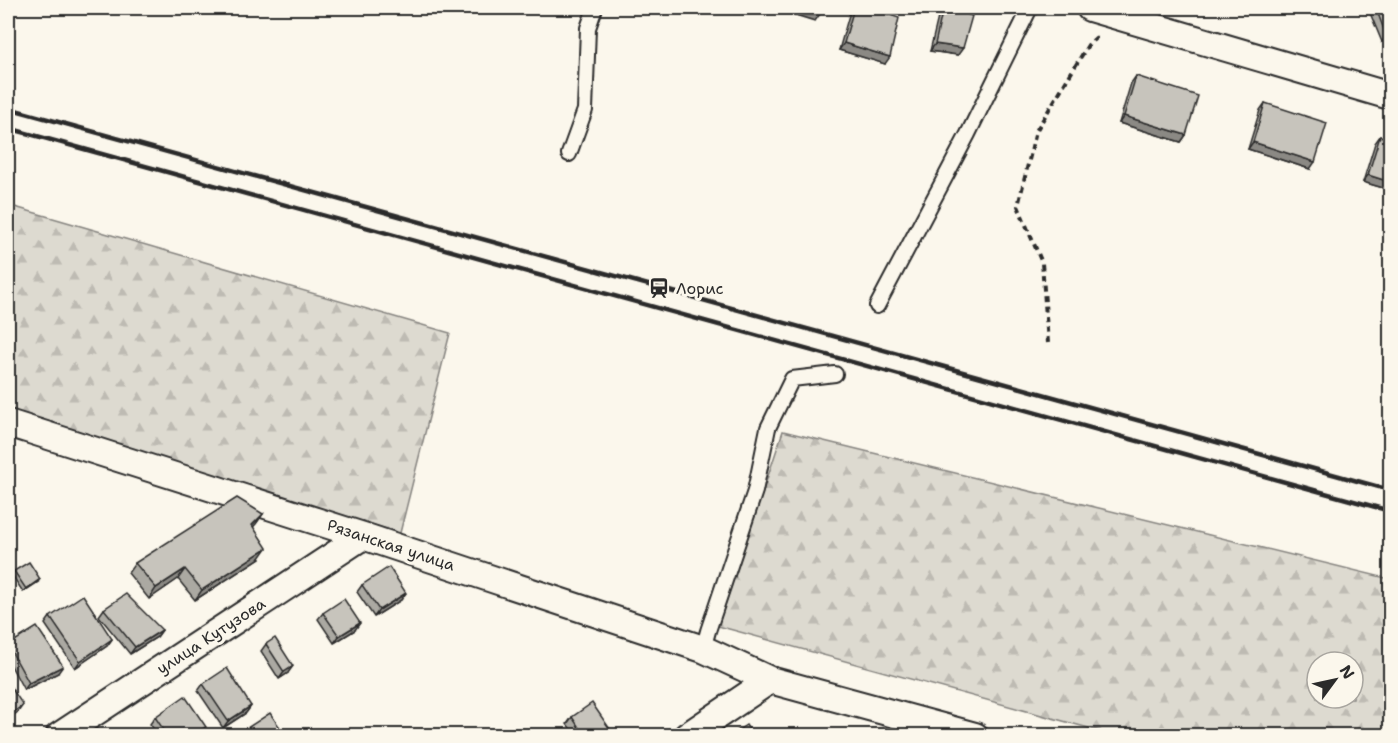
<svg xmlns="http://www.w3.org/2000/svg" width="1398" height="743" font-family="'Shantell Sans',sans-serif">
<defs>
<pattern id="forest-firs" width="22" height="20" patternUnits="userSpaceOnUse" patternTransform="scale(1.5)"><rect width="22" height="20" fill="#dddad0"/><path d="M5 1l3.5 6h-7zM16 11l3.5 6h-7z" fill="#bebbb3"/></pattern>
</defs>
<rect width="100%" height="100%" fill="#fbf7ec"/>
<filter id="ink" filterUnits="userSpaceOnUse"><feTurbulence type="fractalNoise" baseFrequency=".0167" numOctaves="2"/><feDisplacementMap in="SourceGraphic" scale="12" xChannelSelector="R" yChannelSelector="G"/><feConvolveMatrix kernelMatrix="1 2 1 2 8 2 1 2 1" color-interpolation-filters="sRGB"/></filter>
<g filter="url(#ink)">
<path fill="url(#forest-firs)" stroke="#84827e" stroke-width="1.5" fill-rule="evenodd" d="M8,205L450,333L400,533L8,414Z
M783,431L1390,579V735H1114L718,626ZM1317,662H1353V698H1317Z"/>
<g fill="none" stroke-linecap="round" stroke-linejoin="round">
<g stroke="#2b2b2b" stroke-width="18">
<path id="service" d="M569,154L585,110L588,28L595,8
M877,306L968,134L1030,8
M703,649L708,631L755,491L768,428L792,379L835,374"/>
</g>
<g stroke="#2b2b2b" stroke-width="30">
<path id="minor" d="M1090,8L1390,96
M8,423L363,536L703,649L770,680L975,736
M59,736L363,536
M687,736L770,680"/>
</g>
<path stroke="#2b2b2b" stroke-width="4" stroke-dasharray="6 4.5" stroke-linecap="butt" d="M1048,343L1042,263L1018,206L1036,131L1088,45L1100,34"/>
<use href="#service" stroke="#fbf7ec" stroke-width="14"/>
<use href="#minor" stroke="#fbf7ec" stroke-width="26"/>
<path stroke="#2b2b2b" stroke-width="4.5" d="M8,108L1390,490
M8,128L1390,511"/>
</g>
<path fill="#aba9a2" stroke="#2b2b2b" stroke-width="1.5" d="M851,8H869L885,64L839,50Z
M943,8H949L958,55L930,51L939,13Z
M1368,8H1390V39L1382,42Z
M1136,76L1186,135L1181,142L1119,123L1131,83Z
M1265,103L1310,169L1248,149L1260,110Z
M1380,136L1390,139V190L1363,182L1375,143Z
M263,514L253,527L260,558L195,600L178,579L149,599L128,573L135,563Z
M14,571L38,582L23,592L12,575Z
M362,585L401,600L374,617L357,592Z
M104,609L162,630L157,637L130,654L99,616Z
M323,613L355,630L334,643L318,619Z
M50,617L112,639L107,646L75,668L45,624Z
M266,644L288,673L279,679L261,651Z
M8,645L58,673L24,690L8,660Z
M203,684L251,706L246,713L223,728L198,691Z
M155,717L201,734L198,735H158L150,724Z
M572,717L614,735H575L567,724Z"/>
<path fill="#8b8984" stroke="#2b2b2b" stroke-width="1.5" d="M793,8H800L820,14L815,21L789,13Z
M1390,34V39L1382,42L1386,35Z
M844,43L890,57L885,64L839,50Z
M935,44L963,48L958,55L930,51Z
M1124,116L1186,135L1181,142L1119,123Z
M1253,142L1315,162L1310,169L1248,149Z
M1368,175L1390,182V190L1363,182Z
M263,514L256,524L245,535L252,525Z
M267,548L260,558L195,600L202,590Z
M185,569L178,579L149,599L156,588Z
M40,579L38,582L23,592L26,589Z
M406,593L401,600L374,617L379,610Z
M360,623L355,630L334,643L339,636Z
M162,630L157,637L130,654L135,647Z
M112,639L107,646L75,668L80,661Z
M63,666L58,673L24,690L29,683Z
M293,666L288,673L279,679L284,672Z
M23,705L18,712L8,719V716Z
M251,706L246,713L223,728L228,721Z
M206,727L201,734L198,735H192Z"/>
<path fill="#c7c4bc" stroke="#2b2b2b" stroke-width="1.5" d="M800,8H822L820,14Z
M854,8H869L899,18L890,57L844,43Z
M943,8H949L972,16L963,48L935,44Z
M1376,8H1390V34L1386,35Z
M1136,76L1198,96L1186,135L1124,116Z
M1265,103L1327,123L1315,162L1253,142Z
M1380,136L1390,139V182L1368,175Z
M237,498L263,514L252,525L267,548L202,590L185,569L156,588L135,563Z
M29,562L40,579L26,589L14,571Z
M389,567L406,593L379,610L362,585Z
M126,594L162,630L135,647L104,609Z
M83,595L112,639L80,661L50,617Z
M344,599L360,623L339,636L323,613Z
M37,627L63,666L29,683L8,645Z
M275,638L293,666L284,672L266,644Z
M227,668L251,706L228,721L203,684Z
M8,683L23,705L8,716Z
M185,696L206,727L192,735H167L155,717Z
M592,703L614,735H584L572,717Z
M270,713L285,735H240L238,734Z
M746,725L753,735H731Z
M534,732L537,735H529Z"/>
</g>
<defs>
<g id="station-bare" transform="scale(1.62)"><path d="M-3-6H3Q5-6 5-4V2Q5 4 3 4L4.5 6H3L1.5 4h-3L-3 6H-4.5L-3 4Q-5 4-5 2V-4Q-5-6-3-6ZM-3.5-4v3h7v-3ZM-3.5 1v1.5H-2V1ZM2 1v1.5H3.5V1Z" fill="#2b2b2b" stroke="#fbf7ec" stroke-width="2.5" paint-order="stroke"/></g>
</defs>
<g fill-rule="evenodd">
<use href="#station-bare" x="659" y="288"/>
</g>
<g text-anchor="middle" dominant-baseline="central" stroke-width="6" stroke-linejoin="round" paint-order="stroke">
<g font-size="16" fill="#2b2b2b" stroke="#fbf7ec" text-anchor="start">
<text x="676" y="288">Лорис</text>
</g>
<g font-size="16" fill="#2b2b2b" stroke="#fbf7ec">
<text transform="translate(391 545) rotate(18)">Рязанская улица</text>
<text transform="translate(211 636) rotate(-33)">улица Кутузова</text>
</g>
</g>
<rect width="1398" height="743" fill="none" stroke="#fbf7ec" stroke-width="30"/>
<rect x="15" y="15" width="1368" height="713" fill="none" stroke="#2b2b2b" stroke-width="2" filter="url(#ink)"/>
<g transform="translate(1335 680) rotate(57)"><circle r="28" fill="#fbf7ec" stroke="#a8a59f" stroke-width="1.5"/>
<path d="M0-4.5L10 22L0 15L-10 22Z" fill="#2b2b2b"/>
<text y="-9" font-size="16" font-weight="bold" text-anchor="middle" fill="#2b2b2b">N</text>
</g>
</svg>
